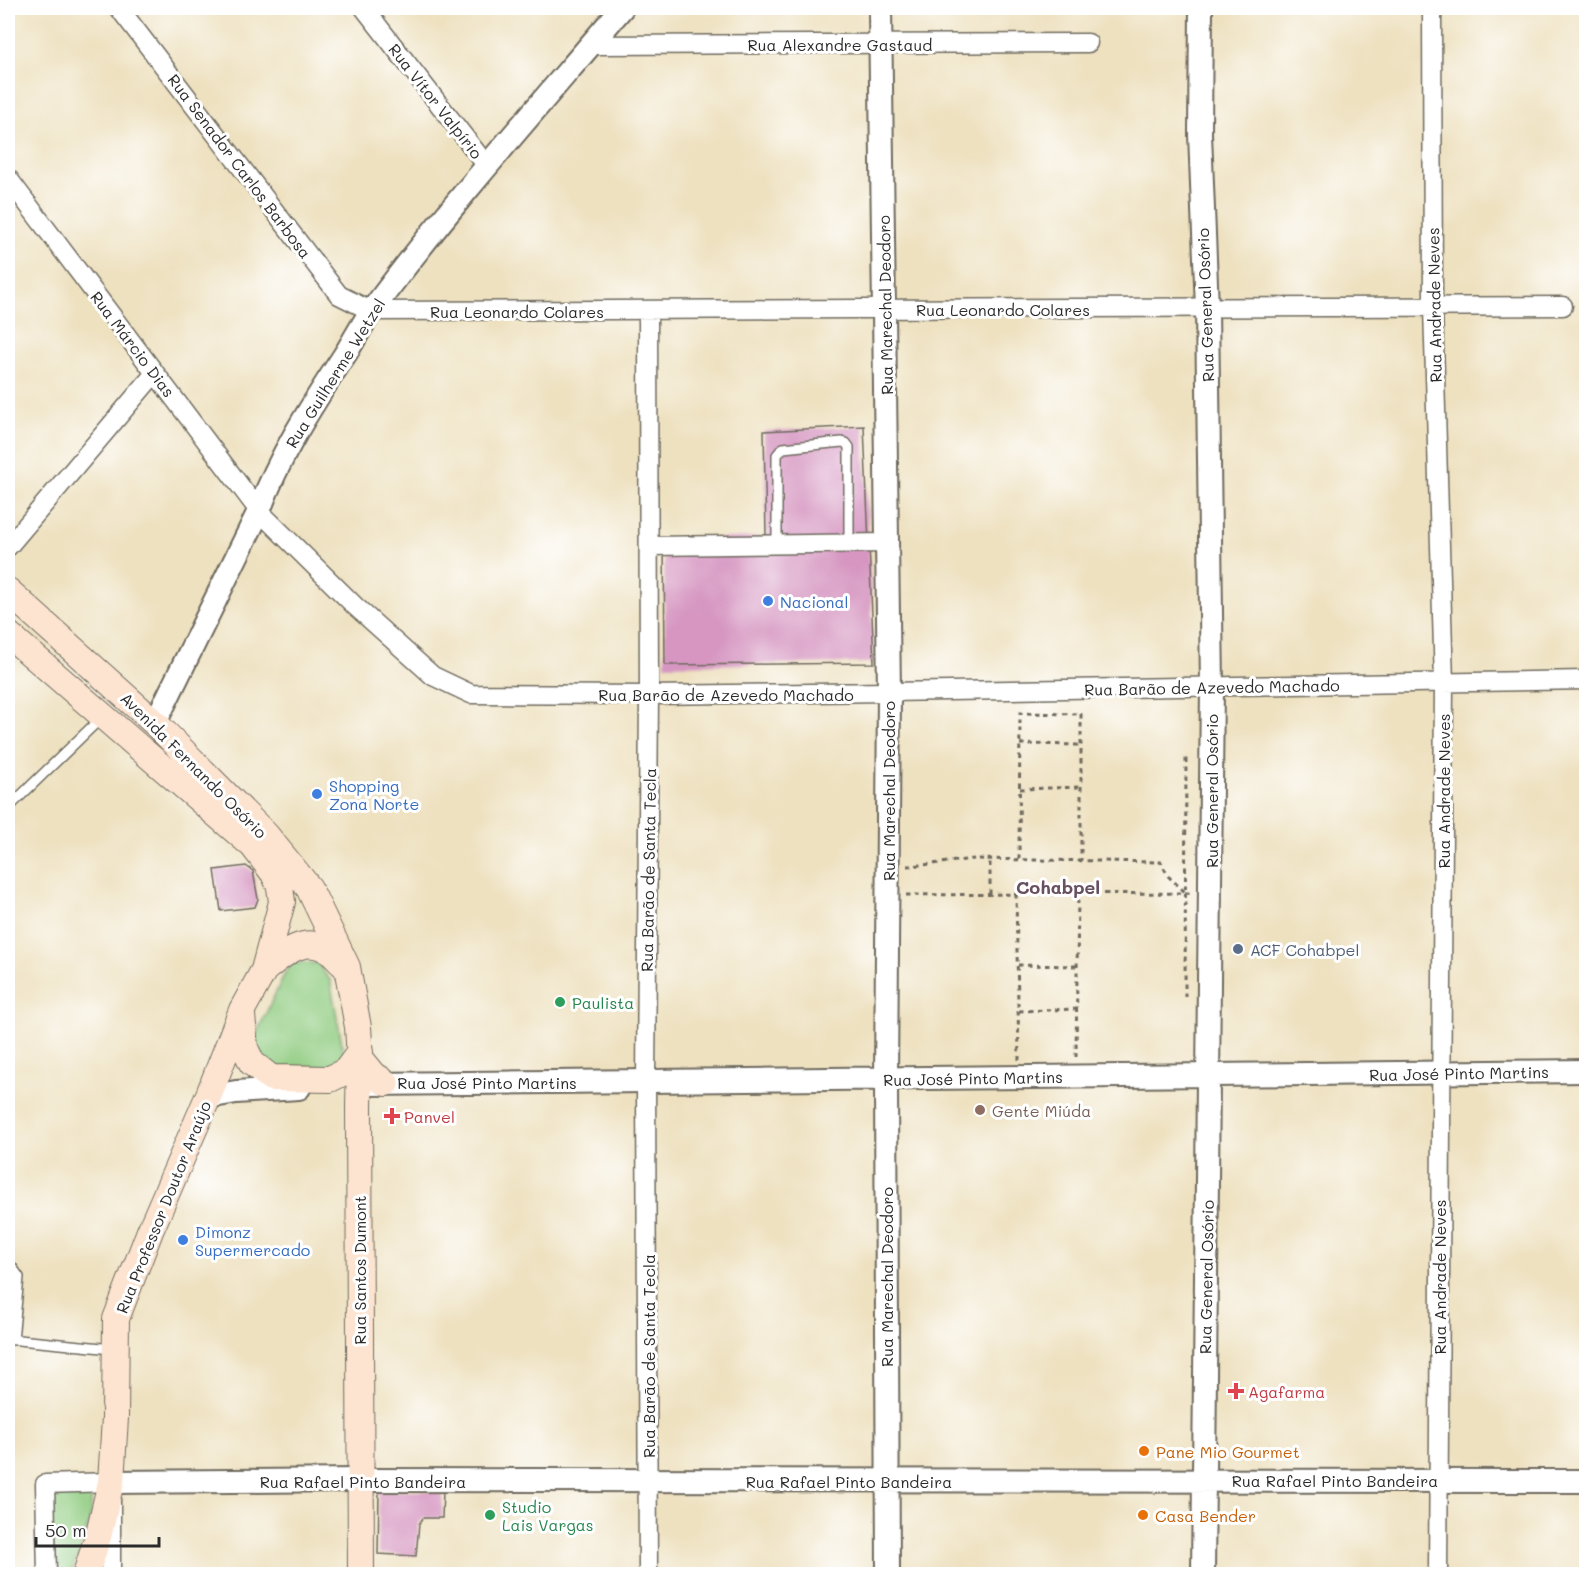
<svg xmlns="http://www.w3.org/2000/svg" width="1594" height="1582" font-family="Mali,sans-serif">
<rect width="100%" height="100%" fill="#fff"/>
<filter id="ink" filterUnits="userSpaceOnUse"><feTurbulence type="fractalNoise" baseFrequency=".0167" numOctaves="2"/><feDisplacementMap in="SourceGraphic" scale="12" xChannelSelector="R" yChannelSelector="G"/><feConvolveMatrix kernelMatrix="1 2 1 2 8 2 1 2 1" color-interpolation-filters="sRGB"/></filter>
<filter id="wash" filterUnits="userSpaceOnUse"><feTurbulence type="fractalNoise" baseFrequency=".008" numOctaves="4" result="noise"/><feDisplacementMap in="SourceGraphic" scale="24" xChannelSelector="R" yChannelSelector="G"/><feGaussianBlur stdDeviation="1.35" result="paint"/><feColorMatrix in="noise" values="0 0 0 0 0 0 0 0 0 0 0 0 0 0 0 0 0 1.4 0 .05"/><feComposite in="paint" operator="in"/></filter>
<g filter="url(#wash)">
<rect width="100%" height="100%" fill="#eee1c0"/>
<path fill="#91cc81" stroke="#5e7c56" stroke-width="1.5" d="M294,963H317L330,980L344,1054L332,1067L267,1068L252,1043L286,971Z
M92,1490L90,1521L71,1574H53L50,1492Z"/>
<g id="blocks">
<path fill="#d696c1" d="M864,426L874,663L665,665L664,540L766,537L764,431Z
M246,866L253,871L258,899L255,907L221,911L215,870Z
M379,1491H443L442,1518H423L419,1524L416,1556L378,1554Z"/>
</g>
</g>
<g filter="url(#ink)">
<use href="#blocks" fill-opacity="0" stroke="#6f6b5f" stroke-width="1.5"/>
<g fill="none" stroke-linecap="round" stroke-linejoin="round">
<g stroke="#6f6b5f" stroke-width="12">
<path id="service" d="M777,545V455L783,448L842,442L846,443L849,447V544
M8,808L102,717
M8,1264L12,1267L19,1277L13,1340
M8,1339L113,1349"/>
</g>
<g stroke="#6f6b5f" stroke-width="21">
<path id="minor" d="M119,8L339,295L371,311L1563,306
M364,8L487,166
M1432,8L1433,307L1444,683L1438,1574
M591,45L1088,43
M8,178L259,511L355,606L433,676L471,694L649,695L889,692L1586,680
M648,310L649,695L646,1081L648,1574
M649,546L887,543
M8,547L155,373
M47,1574L45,1484L111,1482V1574"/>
</g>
<g stroke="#6f6b5f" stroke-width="26">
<path id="tertiary" d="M880,8L889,692L886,1079L888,1574
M1201,8L1200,134L1207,308L1212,687L1203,1574
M155,723L259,511C279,456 310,408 342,359C353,343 361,325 373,309C451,204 538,107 622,8
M367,1084L1586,1071
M208,1097L236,1092L299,1088
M111,1482L360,1480L1586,1481"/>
</g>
<g stroke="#6f6b5f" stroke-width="28">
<path id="secondary" d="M8,591L155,723L266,835L309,888L347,967L358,1027L360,1058L359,1107L361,1574
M8,634L253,846L275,875L280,887L282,902L264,970L242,1010L208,1097L150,1231L116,1319L115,1418L111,1482L99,1533L86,1574
M264,970C281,956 303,935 326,949C333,953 338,960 344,965
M242,1015L245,1048L252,1063L271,1078L330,1079L346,1071L360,1052
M360,1058L374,1075L386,1083"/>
</g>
<path stroke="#6f6b5f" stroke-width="3" stroke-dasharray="4.5 4.5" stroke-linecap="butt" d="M1020,744L1081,745
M1020,789L1081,787
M1019,859L1020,713L1081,714V860
M907,866C930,865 952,861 975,859L1161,862L1168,876L1186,893
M990,894V859
M1016,894L1019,1060
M906,895L1190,893
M1018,965L1077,966
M1185,997L1186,755
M1019,1011L1077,1009
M1076,1057L1078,894"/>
<use href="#service" stroke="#fff" stroke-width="9"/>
<use href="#minor" stroke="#fff" stroke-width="18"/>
<use href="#tertiary" stroke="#fff" stroke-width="22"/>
<use href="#secondary" stroke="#fde4d1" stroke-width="26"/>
</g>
</g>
<g fill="#3f7fe0" stroke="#fff" stroke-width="2">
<circle cx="768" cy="601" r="6"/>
<circle cx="317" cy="794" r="6"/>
<circle cx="183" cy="1240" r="6"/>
</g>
<circle fill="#5c6f8a" stroke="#fff" stroke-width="2" cx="1238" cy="949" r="6"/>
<g fill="#2e9e5b" stroke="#fff" stroke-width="2">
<circle cx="560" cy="1002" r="6"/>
<circle cx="490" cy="1515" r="6"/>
</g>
<circle fill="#8d6e63" stroke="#fff" stroke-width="2" cx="980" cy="1110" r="6"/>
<g fill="#e0444e" stroke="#fff" stroke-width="2">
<path d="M389 1107h6v6h6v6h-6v6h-6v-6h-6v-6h6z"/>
<path d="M1233 1382h6v6h6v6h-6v6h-6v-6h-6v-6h6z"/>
</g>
<g fill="#e8710a" stroke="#fff" stroke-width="2">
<circle cx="1144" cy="1451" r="6"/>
<circle cx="1143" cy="1515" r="6"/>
</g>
<g text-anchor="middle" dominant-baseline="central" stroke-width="6" stroke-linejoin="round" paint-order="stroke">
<g font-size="16" fill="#2b2b2b" stroke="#fff">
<text x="840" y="44">Rua Alexandre Gastaud</text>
<text transform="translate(436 101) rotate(52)">Rua Vítor Valpírio</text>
<text transform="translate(240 166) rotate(53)">Rua Senador Carlos Barbosa</text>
<text transform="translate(885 305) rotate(-91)">Rua Marechal Deodoro</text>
<text transform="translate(1205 305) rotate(-92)">Rua General Osório</text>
<text transform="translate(1434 305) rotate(-91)">Rua Andrade Neves</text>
<text x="1003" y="309">Rua Leonardo Colares</text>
<text x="517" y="311">Rua Leonardo Colares</text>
<text transform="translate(133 344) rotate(53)">Rua Márcio Dias</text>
<text transform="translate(335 373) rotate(-58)">Rua Guilherme Wetzel</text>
<text transform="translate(1212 687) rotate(-1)">Rua Barão de Azevedo Machado</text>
<text x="726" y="694">Rua Barão de Azevedo Machado</text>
<text transform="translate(194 765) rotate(45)">Avenida Fernando Osório</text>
<text transform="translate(888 791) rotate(-90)">Rua Marechal Deodoro</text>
<text transform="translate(1211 791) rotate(-90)">Rua General Osório</text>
<text transform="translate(1443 791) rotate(-90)">Rua Andrade Neves</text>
<text transform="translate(648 870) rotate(-89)">Rua Barão de Santa Tecla</text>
<text transform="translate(1459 1073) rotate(-1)">Rua José Pinto Martins</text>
<text transform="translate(973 1078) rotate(-1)">Rua José Pinto Martins</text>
<text x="487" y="1082">Rua José Pinto Martins</text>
<text transform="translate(163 1207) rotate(-68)">Rua Professor Doutor Araújo</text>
<text transform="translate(359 1270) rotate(-90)">Rua Santos Dumont</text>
<text transform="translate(886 1277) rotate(-90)">Rua Marechal Deodoro</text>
<text transform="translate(1206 1277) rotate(-89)">Rua General Osório</text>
<text transform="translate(1439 1277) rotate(-90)">Rua Andrade Neves</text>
<text transform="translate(648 1356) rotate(-90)">Rua Barão de Santa Tecla</text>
<text x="1335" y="1480">Rua Rafael Pinto Bandeira</text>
<text x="363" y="1481">Rua Rafael Pinto Bandeira</text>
<text x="849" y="1481">Rua Rafael Pinto Bandeira</text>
</g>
<g font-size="16" fill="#366cbe" stroke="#fff" text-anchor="start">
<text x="780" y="601">Nacional</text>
<text x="329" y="785">Shopping<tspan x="329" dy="18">Zona Norte</tspan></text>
<text x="195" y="1231">Dimonz<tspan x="195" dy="18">Supermercado</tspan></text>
</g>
<g font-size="16" fill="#4e5e75" stroke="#fff" text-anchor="start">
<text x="1250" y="949">ACF Cohabpel</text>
</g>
<g font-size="16" fill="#27864d" stroke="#fff" text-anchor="start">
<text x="572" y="1002">Paulista</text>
<text x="502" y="1506">Studio<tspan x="502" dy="18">Lais Vargas</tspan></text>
</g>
<g font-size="16" fill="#785e54" stroke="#fff" text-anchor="start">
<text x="992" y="1110">Gente Miúda</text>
</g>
<g font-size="16" fill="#be3a42" stroke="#fff" text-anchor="start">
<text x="404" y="1116">Panvel</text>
<text x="1248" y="1391">Agafarma</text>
</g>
<g font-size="16" fill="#c56008" stroke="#fff" text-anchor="start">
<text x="1156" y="1451">Pane Mio Gourmet</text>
<text x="1155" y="1515">Casa Bender</text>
</g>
<g font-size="18" font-weight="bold" fill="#675060" stroke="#fff">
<text x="1058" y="887">Cohabpel</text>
</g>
</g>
<rect width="1594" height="1582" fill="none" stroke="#fff" stroke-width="30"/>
<path d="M36 1537v9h123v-9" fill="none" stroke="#2b2b2b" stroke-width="3"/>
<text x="45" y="1537" font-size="18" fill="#2b2b2b" stroke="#ffffff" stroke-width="4.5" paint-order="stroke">50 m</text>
</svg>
